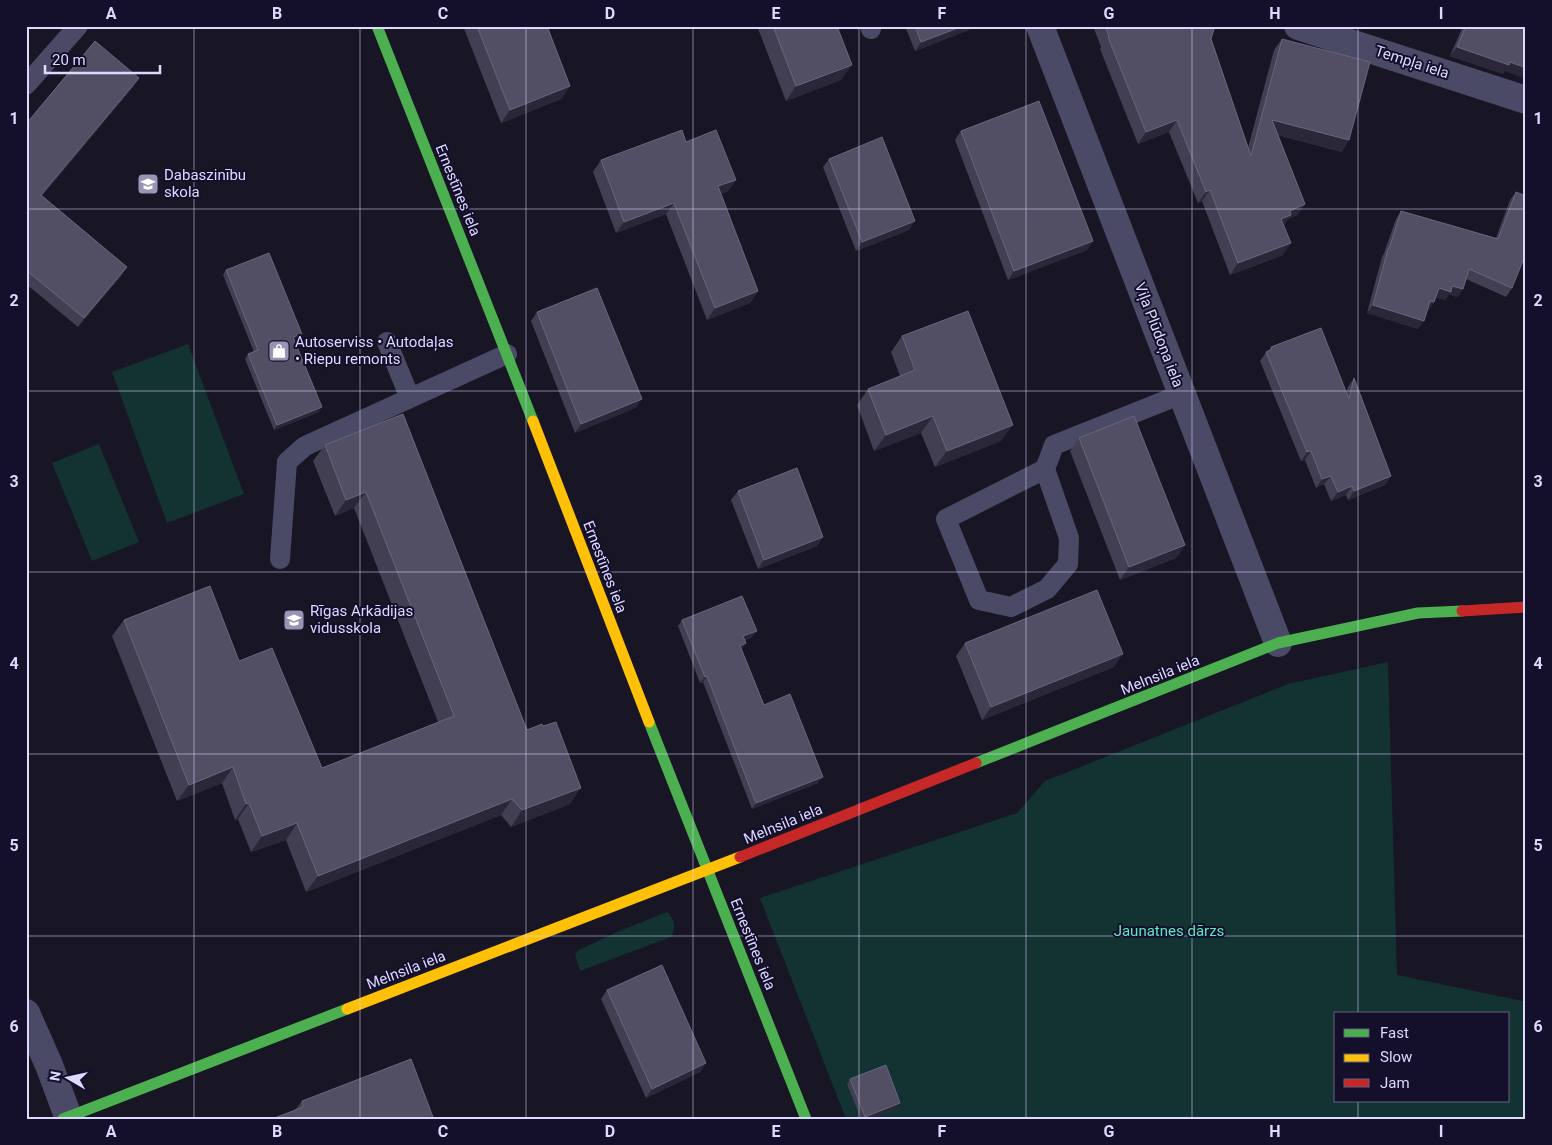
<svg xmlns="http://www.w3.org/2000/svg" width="1552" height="1145" font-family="Roboto,sans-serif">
<rect width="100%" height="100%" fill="#181525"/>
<path fill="#133232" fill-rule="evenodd" d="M188,344L244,494L167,523L112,372Z
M99,444L139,542L92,561L52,463Z
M1388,662L1397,975L1523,1001L1526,999V1119H846L760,898L1017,813L1045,781L1288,684ZM1336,1014H1508V1101H1336Z
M667,912C675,919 676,928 671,937L580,971L575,954L579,950L617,932Z"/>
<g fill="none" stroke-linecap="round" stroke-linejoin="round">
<path stroke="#4b4a66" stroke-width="20" d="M870,26L871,29
M26,85L78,26
M387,342L410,398
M1045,469L1069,538L1068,564L1047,589L1011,607L979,600L946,519L1045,469L1054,445L1182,394
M280,559L287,462L305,446L507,354"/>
<path stroke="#4b4a66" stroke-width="28" d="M1040,26L1278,643
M1298,26L1526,100
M26,1013L49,1065L69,1119"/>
<path stroke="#4caf50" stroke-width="11" d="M377,26L533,421
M649,722L806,1119
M976,763L1278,643L1418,613L1462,611
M63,1119L347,1009"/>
<path stroke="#ffc107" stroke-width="11" d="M533,421L649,722
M347,1009L740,857"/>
<path stroke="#c62828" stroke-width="11" d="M1462,611L1526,607
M740,857L976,763"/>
</g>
<path fill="#423f53" d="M463,26H547L570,86L561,99L501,123Z
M757,26H837L841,80L786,101Z
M905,26H976L974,28L915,51Z
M1093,26H1215L1211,39L1248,148L1274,50L1282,39L1342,152L1278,135L1305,204L1297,215L1288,219L1284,225L1283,255L1230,275L1202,201L1198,203L1169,132L1138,144L1100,49L1101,47Z
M1463,26H1526L1503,74L1450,56Z
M133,87L42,196L121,276L78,327L26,284V124Z
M961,131L1093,241L1087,250L1008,280L955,140Z
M686,142L736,180L728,191L721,194L758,291L750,303L707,320L666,214L616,233L593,172L601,160Z
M829,159L909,230L856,251L823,167Z
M1516,192L1512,288L1506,297L1466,279L1463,289L1457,297L1449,294L1445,300L1436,297L1434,302L1428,311L1427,310L1418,329L1367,313L1382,257L1384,253L1396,219L1401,211L1496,238L1510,200Z
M226,270L302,334L299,338L294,340L319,412L274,430L245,359L248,354L254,352L223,275Z
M537,312L642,399L635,408L575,433L531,321Z
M902,336L1001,441L935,467L921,433L874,451L857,405L868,389L900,376L891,352Z
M1271,347L1346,393L1348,387L1354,378L1391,476L1385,485L1348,500L1346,495L1331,501L1324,484L1316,488L1305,460L1301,461L1260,361L1266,352L1269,351Z
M403,414L527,730L570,804L511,827L501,815L306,892L286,840L251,852L238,819L235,820L222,783L177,801L112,636L124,620L322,768L438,722L354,508L335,516L313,461L325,445Z
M1079,438L1185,545L1176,558L1120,580L1070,451Z
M738,491L823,537L817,546L758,569L731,500Z
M682,620L752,637L745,640L746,643L742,649L764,705L818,783L752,809L703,682L700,683L678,626Z
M965,643L1114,667L982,720L956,656Z
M607,990L706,1063L700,1072L646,1098L601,999Z
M850,1079L897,1108L869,1119H861L847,1084Z
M302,1101L432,1119L295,1110Z"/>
<path fill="#2a2739" d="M963,26H976L974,28L915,51L921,42Z
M1457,47L1510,62L1526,68V79L1505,71L1503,74L1450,56Z
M852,65L841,80L786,101L796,86Z
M139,78L133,87L35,204L41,195Z
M570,86L561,99L501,123L510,110Z
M1177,120L1169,132L1138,144L1146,132Z
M1272,120L1349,140L1342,152L1264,131Z
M736,180L728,191L710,198L718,186Z
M1210,190L1202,201L1198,203L1206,192Z
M674,203L666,214L616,233L624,222Z
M1305,204L1297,215L1288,219L1283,226L1281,219L1290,211Z
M915,221L909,230L856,251L862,242Z
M1093,241L1087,250L1008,280L1014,271Z
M1291,243L1283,255L1230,275L1238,263Z
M127,267L121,276L78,327L84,318Z
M1452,286L1463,289L1457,297L1449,294L1445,300L1433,297L1439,288Z
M758,291L750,303L707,320L715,308Z
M1430,301L1434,302L1428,311L1424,310Z
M1373,305L1424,321L1418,329L1367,313Z
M302,334L299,338L290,342L293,337Z
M642,399L635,408L575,433L581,424Z
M322,407L319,412L274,430L277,425Z
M933,416L921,433L874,451L886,435Z
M1013,425L1001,441L935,467L947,451Z
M1311,451L1305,460L1301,461L1307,452Z
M1331,476L1324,484L1316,488L1322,479Z
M1391,476L1385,485L1348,500L1354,491Z
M1352,486L1346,495L1331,501L1338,492Z
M366,492L354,508L335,516L346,500Z
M823,537L817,546L758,569L764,560Z
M1185,545L1176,558L1120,580L1129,567Z
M757,631L752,637L739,642L743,636Z
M746,643L742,649L736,652L740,646Z
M1123,654L1114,667L982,720L991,707Z
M707,676L703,682L700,683L705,677Z
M233,767L222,783L177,801L189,785Z
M823,777L818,783L752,809L756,803Z
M581,788L570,804L511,827L522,810Z
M512,799L501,815L306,892L318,876Z
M249,803L238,819L235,820L246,804Z
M297,823L286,840L251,852L262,836Z
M706,1063L700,1072L646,1098L652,1089Z
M900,1103L897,1108L869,1119H864L865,1117Z"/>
<path fill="#524f65" stroke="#68657e" d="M477,26H547L570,86L510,110Z
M773,26H837L852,65L796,86Z
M915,26H963L921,42Z
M1105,26H1215L1211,39L1251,156L1282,39L1370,62L1349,140L1272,120L1305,204L1290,211L1291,215L1281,219L1291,243L1238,263L1210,190L1206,192L1177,120L1146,132L1108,37H1109Z
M1466,26H1526V68L1510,62L1509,65L1457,47Z
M95,41L139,78L41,195L127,267L84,318L26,270V124Z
M1039,101L1093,241L1014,271L961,131Z
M682,130L686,142L716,130L736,180L718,186L758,291L715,308L674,203L624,222L601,160Z
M882,137L915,221L862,242L829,159Z
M1516,192L1526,196V253L1512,288L1469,269L1463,289L1452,286L1451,292L1439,288L1434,302L1430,301L1424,321L1373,305L1388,249H1389L1401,211L1498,239Z
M269,253L302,334L293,337L322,407L277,425L248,354L258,350L226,270Z
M597,288L642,399L581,424L537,312Z
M968,311L1013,425L947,451L933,416L886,435L868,389L915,370L902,336Z
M1321,328L1349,399L1354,378L1391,476L1354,491L1352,486L1338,492L1331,476L1322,479L1311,451L1307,452L1266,352L1272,349L1271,347Z
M403,414L527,730L542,724L543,726L556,722L581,788L522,810L512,799L318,876L297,823L262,836L249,803L246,804L233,767L189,785L124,620L210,586L239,661L272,648L322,768L454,716L366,492L346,500L325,445Z
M1134,416L1185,545L1129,567L1079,438Z
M797,468L823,537L764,560L738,491Z
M1097,590L1123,654L991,707L965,643Z
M742,596L757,631L743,636L746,643L740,646L764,705L790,694L823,777L756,803L707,676L705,677L682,620Z
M662,965L706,1063L652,1089L607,990Z
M411,1059L433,1117L430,1118V1119H272L303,1107L302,1101Z
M886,1065L900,1103L865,1117L850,1079Z"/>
<path fill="none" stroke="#ddd9ff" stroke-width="1" stroke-opacity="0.55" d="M194,26V1119M360,26V1119M526,26V1119M693,26V1119M859,26V1119M1026,26V1119M1192,26V1119M1358,26V1014M26,209H1526M26,391H1526M26,572H1526M26,754H1526M26,936H1526M1358,1101V1119"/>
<defs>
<g id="school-square" transform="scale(1.125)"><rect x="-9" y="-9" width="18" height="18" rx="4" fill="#9894b3" stroke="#140f2b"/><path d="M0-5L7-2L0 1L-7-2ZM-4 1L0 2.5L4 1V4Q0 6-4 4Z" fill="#fff"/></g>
<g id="shop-square" transform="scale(1.125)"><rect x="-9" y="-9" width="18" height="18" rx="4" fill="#9894b3" stroke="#140f2b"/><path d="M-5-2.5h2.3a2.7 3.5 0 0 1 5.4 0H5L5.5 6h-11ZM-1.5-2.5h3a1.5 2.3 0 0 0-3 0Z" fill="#fff"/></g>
</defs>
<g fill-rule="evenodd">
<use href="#school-square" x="148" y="184"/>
<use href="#shop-square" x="279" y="351"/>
<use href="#school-square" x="294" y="620"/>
</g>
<g text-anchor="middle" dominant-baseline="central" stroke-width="4" stroke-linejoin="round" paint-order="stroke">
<g font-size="15" fill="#ddd9ff" stroke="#140f2b">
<text transform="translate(1412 62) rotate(18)">Tempļa iela</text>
<text transform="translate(458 190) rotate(68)">Ernestīnes iela</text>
<text transform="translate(1159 335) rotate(69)">Viļa Plūdoņa iela</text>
<text transform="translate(605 567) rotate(69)">Ernestīnes iela</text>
<text transform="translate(1160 675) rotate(-22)">Melnsila iela</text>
<text transform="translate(783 824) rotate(-22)">Melnsila iela</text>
<text transform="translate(753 944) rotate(68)">Ernestīnes iela</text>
<text transform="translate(406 970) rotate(-21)">Melnsila iela</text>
</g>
<g font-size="15" fill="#ddd9ff" stroke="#140f2b" text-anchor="start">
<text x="164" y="175">Dabaszinību<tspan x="164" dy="17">skola</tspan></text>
<text x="295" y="342">Autoserviss • Autodaļas<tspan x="295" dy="17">• Riepu remonts</tspan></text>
<text x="310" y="611">Rīgas Arkādijas<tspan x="310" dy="17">vidusskola</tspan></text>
</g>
<g font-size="15" fill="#5de8c4" stroke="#140f2b">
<text x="1169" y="931">Jaunatnes dārzs</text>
</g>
</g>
<rect width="1552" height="1145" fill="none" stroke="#140f2b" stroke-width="55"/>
<rect x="1334" y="1012" width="175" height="90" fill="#140f2b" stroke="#646080"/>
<rect x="1344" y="1029" width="25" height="8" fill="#4caf50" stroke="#646080"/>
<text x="1380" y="1038" font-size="15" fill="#ddd9ff">Fast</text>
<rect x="1344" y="1054" width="25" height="8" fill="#ffc107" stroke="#646080"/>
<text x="1380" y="1062" font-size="15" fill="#ddd9ff">Slow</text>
<rect x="1344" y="1079" width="25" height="8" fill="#c62828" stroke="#646080"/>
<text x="1380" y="1088" font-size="15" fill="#ddd9ff">Jam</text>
<g transform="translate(68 1078) rotate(279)" stroke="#140f2b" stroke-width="4" paint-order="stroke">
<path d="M0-4L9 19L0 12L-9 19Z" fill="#ddd9ff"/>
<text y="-8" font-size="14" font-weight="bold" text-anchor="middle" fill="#ddd9ff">N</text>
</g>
<path d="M45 65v8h115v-8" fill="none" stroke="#ddd9ff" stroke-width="2.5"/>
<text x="52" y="65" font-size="15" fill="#ddd9ff" stroke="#140f2b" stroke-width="4" paint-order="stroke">20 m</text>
<rect x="28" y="28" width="1496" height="1090" fill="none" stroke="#ddd9ff" stroke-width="2"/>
<g font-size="16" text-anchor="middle" font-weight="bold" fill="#ddd9ff">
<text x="111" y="19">A</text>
<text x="277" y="19">B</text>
<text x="443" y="19">C</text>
<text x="610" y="19">D</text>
<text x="776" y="19">E</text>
<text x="942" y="19">F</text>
<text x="1109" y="19">G</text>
<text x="1275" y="19">H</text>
<text x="1441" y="19">I</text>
<text x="14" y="124">1</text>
<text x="1538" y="124">1</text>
<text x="14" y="306">2</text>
<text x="1538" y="306">2</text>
<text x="14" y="487">3</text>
<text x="1538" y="487">3</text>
<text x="14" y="669">4</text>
<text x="1538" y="669">4</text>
<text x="14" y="851">5</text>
<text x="1538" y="851">5</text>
<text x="14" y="1032">6</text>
<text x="1538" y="1032">6</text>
<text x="111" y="1137">A</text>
<text x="277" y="1137">B</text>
<text x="443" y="1137">C</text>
<text x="610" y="1137">D</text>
<text x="776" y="1137">E</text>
<text x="942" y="1137">F</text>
<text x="1109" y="1137">G</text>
<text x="1275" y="1137">H</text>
<text x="1441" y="1137">I</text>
</g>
</svg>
